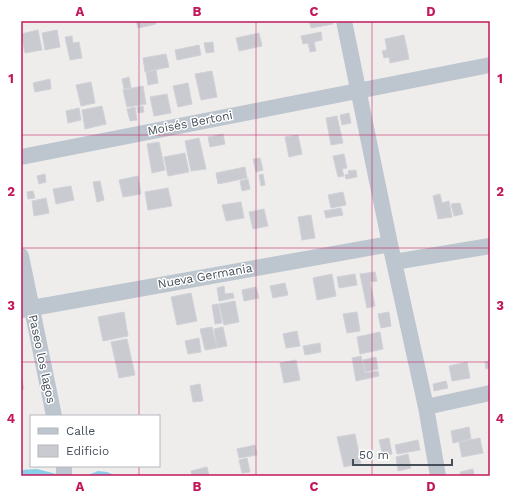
<svg xmlns="http://www.w3.org/2000/svg" width="511" height="497" font-family="'Work Sans',sans-serif">
<rect width="100%" height="100%" fill="#efecec"/>
<path fill="#89cfe8" d="M37,469L64,476H21V470Z
M98,471L107,472L116,476H86Z"/>
<path fill="#c9cbd1" stroke="#d0d2d8" d="M136,21H155L156,24L138,28Z
M309,21H332L333,24L311,28Z
M38,30L42,50L25,53L21,34Z
M57,30L60,47L45,50L42,33Z
M321,32L322,40L314,42L316,51L310,52L308,43L303,44L301,36Z
M259,33L262,46L239,51L236,38Z
M404,35L409,59L390,63L389,57L384,58L382,51L387,50L385,39Z
M72,36L73,43L79,42L82,58L70,60L65,37Z
M213,42L214,52L206,53L204,43Z
M199,45L201,55L177,60L175,50Z
M166,54L169,67L145,72L143,58Z
M156,70L158,83L148,85L146,72Z
M212,71L217,97L201,100L195,74Z
M129,77L131,88L124,89L122,79Z
M50,79L51,89L35,92L33,83Z
M91,82L95,103L81,106L76,85Z
M188,83L192,104L178,107L173,86Z
M143,86L146,104L127,107L123,90Z
M167,94L171,113L154,116L150,97Z
M102,106L106,124L85,129L82,110Z
M143,106L144,112L138,113L137,107Z
M135,107L137,120L130,121L127,109Z
M79,108L81,120L68,123L66,111Z
M349,113L351,123L342,125L340,115Z
M337,116L343,143L331,145L326,118Z
M223,134L225,144L210,147L208,137Z
M298,135L302,154L289,157L285,137Z
M199,138L206,169L191,171L185,141Z
M159,142L165,170L152,173L147,144Z
M185,153L189,172L168,176L164,157Z
M344,154L347,168L342,169L344,176L338,177L333,156Z
M260,158L263,170L256,172L253,159Z
M245,167L247,178L218,184L216,173Z
M356,170L357,177L346,179L345,175L349,174L348,171Z
M45,174L46,182L39,184L37,176Z
M263,174L265,185L261,186L259,175Z
M138,176L141,194L123,197L119,180Z
M248,179L250,189L242,191L240,181Z
M100,181L104,200L97,202L93,182Z
M71,186L74,200L56,204L53,189Z
M168,188L172,206L148,210L145,192Z
M33,191L35,198L28,199L27,192Z
M343,192L346,205L331,208L328,195Z
M440,194L442,203L449,201L452,217L438,219L433,196Z
M46,198L49,213L34,216L32,201Z
M241,202L244,218L226,221L222,205Z
M460,203L463,214L454,216L451,204Z
M341,208L343,215L326,218L324,211Z
M264,209L268,226L253,229L249,212Z
M311,215L315,238L302,240L298,217Z
M375,272L377,281L370,282L375,306L367,308L360,274Z
M332,274L336,296L317,300L313,278Z
M355,274L357,285L339,288L337,277Z
M285,283L288,295L273,298L270,286Z
M224,286L225,294L233,293L234,298L219,301L217,288Z
M256,287L259,298L244,301L242,290Z
M191,293L197,321L177,325L171,297Z
M235,301L239,322L224,325L219,304Z
M218,304L222,323L215,324L212,305Z
M124,312L128,336L103,341L98,317Z
M357,312L360,331L347,333L343,314Z
M389,312L391,326L381,328L378,314Z
M212,327L217,348L205,350L200,329Z
M223,327L227,346L217,348L214,329Z
M297,331L300,346L286,348L283,334Z
M380,332L383,349L360,354L357,337Z
M199,338L201,352L188,354L185,341Z
M127,339L135,375L119,378L111,342Z
M320,343L321,352L305,355L303,346Z
M361,356L365,373L378,371L379,376L356,381L352,358Z
M376,357L378,369L365,372L363,360Z
M296,360L300,380L284,383L280,363Z
M490,361V368L486,369L485,362Z
M467,362L470,378L452,381L449,366Z
M21,377L24,389H21Z
M446,381L448,388L434,391L433,384Z
M200,384L203,401L193,402L190,386Z
M469,427L471,439L453,443L451,431Z
M355,434L361,463L344,467L337,437Z
M389,438L392,454L383,456L379,440Z
M480,438L483,453L462,457L459,442Z
M418,440L420,450L397,454L395,445Z
M255,445L257,455L239,458L237,449Z
M408,454L411,468L398,471L396,457Z
M247,458L250,472L242,473L239,460Z
M207,467L209,476H192L191,471Z
M473,469L474,476H461L460,472Z"/>
<g fill="none" stroke-linecap="round" stroke-linejoin="round">
<path stroke="#bdc6ce" stroke-width="16" d="M344,21L390,244L426,407L438,476
M21,157L490,65
M21,256L54,416
M394,262L490,246
M21,310L390,244
M426,407L490,393
M64,466V476"/>
</g>
<path fill="none" stroke="#c2185b" stroke-width="1" stroke-opacity="0.55" d="M139,21V416M256,21V476M372,21V476M21,135H490M21,248H490M21,362H490M139,466V476"/>
<g text-anchor="middle" dominant-baseline="central" stroke-width="3" stroke-linejoin="round" paint-order="stroke">
<g font-size="12" fill="#454e59" stroke="#fff">
<text transform="translate(190 123) rotate(-11)">Moisés Bertoni</text>
<text transform="translate(205 276) rotate(-10)">Nueva Germania</text>
<text transform="translate(42 359) rotate(78)">Paseo los lagos</text>
</g>
</g>
<rect width="511" height="497" fill="none" stroke="#ffffff" stroke-width="44"/>
<rect x="30" y="415" width="130" height="52" fill="#ffffff" stroke="#b5b8bd"/>
<rect x="38" y="428" width="20" height="6" fill="#bdc6ce" stroke="#b5b8bd"/>
<text x="66" y="435" font-size="12" fill="#454e59">Calle</text>
<rect x="38" y="445" width="20" height="12" fill="#c9cbd1" stroke="#b5b8bd"/>
<text x="66" y="455" font-size="12" fill="#454e59">Edificio</text>
<path d="M353 459v6h99v-6" fill="none" stroke="#454e59" stroke-width="2"/>
<text x="359" y="459" font-size="12" fill="#454e59" stroke="#ffffff" stroke-width="3" paint-order="stroke">50 m</text>
<rect x="22" y="22" width="467" height="453" fill="none" stroke="#c2185b" stroke-width="1.5"/>
<g font-size="13" text-anchor="middle" font-weight="bold" fill="#c2185b">
<text x="80" y="16">A</text>
<text x="197" y="16">B</text>
<text x="314" y="16">C</text>
<text x="431" y="16">D</text>
<text x="11" y="83">1</text>
<text x="500" y="83">1</text>
<text x="11" y="196">2</text>
<text x="500" y="196">2</text>
<text x="11" y="310">3</text>
<text x="500" y="310">3</text>
<text x="11" y="423">4</text>
<text x="500" y="423">4</text>
<text x="80" y="491">A</text>
<text x="197" y="491">B</text>
<text x="314" y="491">C</text>
<text x="431" y="491">D</text>
</g>
</svg>
